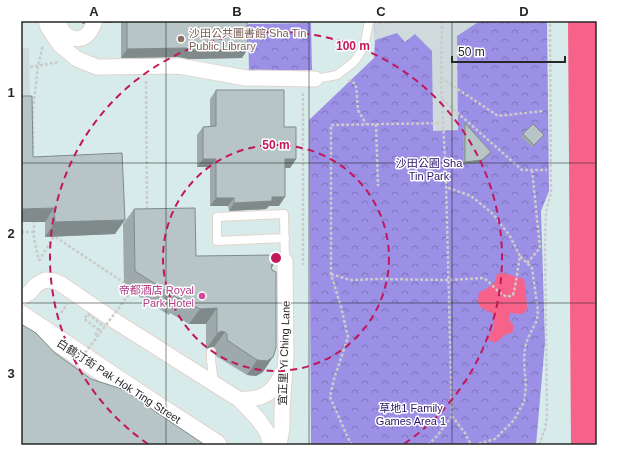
<svg xmlns="http://www.w3.org/2000/svg" width="618" height="466" font-family="Helvetica,'Noto Sans TC',sans-serif">
<defs>
<pattern id="park-crowns" width="20" height="18" patternUnits="userSpaceOnUse"><rect width="20" height="18" fill="#9b8fe6"/><path d="M2 6a3 3 0 1 1 6 0M12 15a3 3 0 1 1 6 0" fill="none" stroke="#7e75ba"/></pattern>
</defs>
<rect width="100%" height="100%" fill="#d7ebeb"/>
<path fill="url(#park-crowns)" d="M374,21H547L549,191L541,211L545,342L536,445H311L309,120L374,58L375,40Z
M311,23L312,70L249,71L248,24Z"/>
<path fill="#cedadb" d="M374,21H480L457,36L458,130L433,131L432,51L415,34L405,42L397,33L375,40Z
M29,48L30,107H21V49Z"/>
<path fill="#f66289" d="M568,21H597V445H571Z
M503,273L524,279L526,293L527,309L523,314L510,313L509,320L514,326L512,333L506,334L495,343L488,339L490,333L494,329L493,314L480,307L478,301L479,292L485,290L495,282L497,274Z"/>
<g fill="none" stroke-linecap="round" stroke-linejoin="round">
<g stroke="#e2d3cd" stroke-width="10">
<path id="lane" d="M315,79L337,75L354,62L364,47L369,21
M285,238L217,241V217L284,214L285,261
M211,352V360L214,384"/>
</g>
<g stroke="#e2d3cd" stroke-width="17">
<path id="street" d="M46,21L48,27L60,45L77,59L97,67L179,66L246,78L315,79
M59,21C60,24 60,28 62,30C64,34 68,37 72,38C84,41 90,34 94,23
M21,298L30,292L36,285L45,280L54,281L61,284L115,321L240,400L258,419L267,432L271,445
M240,400C247,399 256,399 262,396C273,392 278,382 282,373
M279,445L282,428V409L286,356L285,261"/>
</g>
<g stroke="#e2d3cd" stroke-width="23">
<path id="secondary" d="M21,316L142,397L216,445"/>
</g>
<path stroke="#cbcbcb" stroke-width="2.5" stroke-dasharray="3 2" stroke-linecap="butt" d="M442,21L441,78L446,182L452,416L465,433L471,445
M379,23L404,21
M30,67L59,62
M441,78L498,116L543,111
M348,80L356,84L358,110L366,124
M146,81L147,212
M303,93V265
M442,99L522,170H547
M376,124L378,186
M33,159V109L38,66L43,45
M34,220V239L39,261
M21,232H34
M39,261L54,236
M527,263L540,248L532,170
M331,274L350,280L378,279L448,280L484,278C493,285 497,292 507,297L513,295L515,287L520,256L510,236L492,213L471,196L446,187
M61,313L67,304
M95,335L101,327
M352,445L348,438L330,397L334,379L348,337L341,307L331,274V125L443,123
M428,445L437,436L452,416
M474,445L495,439L514,420L524,402L526,387L524,362L525,347L528,338L537,320L538,311L532,268L520,256
M539,445L545,429L547,417L545,242L546,212L551,192L550,21"/>
<use href="#lane" stroke="#fff" stroke-width="8"/>
<use href="#street" stroke="#fff" stroke-width="15"/>
<use href="#secondary" stroke="#fff" stroke-width="21"/>
<path stroke="#cbcbcb" stroke-width="2.5" stroke-dasharray="3 2" stroke-linecap="butt" d="M54,233V236L126,284
M99,330L84,319L88,314L105,327
M73,369L133,289"/>
</g>
<path fill="#9da9aa" d="M102,21H247L242,58L189,59L179,57L121,58V22L103,23Z
M216,90L284,127L296,159L290,168H285L279,206H269L266,209L229,211L228,206H210V167H197V135L203,127L210,126V99Z
M465,123L490,154L480,163L463,164V126Z
M523,134L542,137L532,147L521,137Z
M33,157L115,234L45,237V222Z
M134,209L196,256L272,268L263,372L256,376L247,375L216,356V350L214,347H211L206,349V324H189L170,313L169,315L124,287L123,224Z"/>
<path fill="#808a8b" d="M84,21H86L84,24H82Z
M104,21H121V22L103,23Z
M185,48L248,49L242,58L189,59L179,57L121,58L127,49Z
M491,152L490,154L480,163L463,164L465,162Z
M203,159H216L210,167H197Z
M285,159H296L290,168H279Z
M272,197H285L279,206H269L266,209L229,211L234,203Z
M216,198H234L228,206H210Z
M54,208L45,222H21V209Z
M125,220L115,234L45,237L55,222Z
M276,261L266,277L272,264Z
M217,308L206,324H189L200,309Z
M221,331L225,332L214,347H211L206,349L217,334Z
M273,357L263,372L256,376L247,375L257,360Z"/>
<path fill="#b7c5c6" stroke="#808a8b" d="M127,21H247L248,49L195,50L185,48L127,49Z
M216,90H284V127H296V159H285V197H272V201L234,203V198H216V159H203V127L216,126Z
M21,96H32L33,157L122,153L125,220L55,222L54,208L21,209Z
M465,123L491,152L482,160L465,162Z
M533,124L544,135L534,145L523,134Z
M195,208L196,256L276,255V261L272,264L271,266L272,270L276,272V348L273,357L267,361L257,360L227,340V334L225,332L221,331L217,334V308L200,309L179,297V299L135,271L134,209Z
M21,324L36,333L55,353L91,379L122,389L205,445H21Z"/>
<path fill="none" stroke="#272727" stroke-width="1" stroke-opacity="0.55" d="M166,21V445M309,21V445M452,21V445M21,163H597M21,303H597"/>
<g fill="none" stroke="#c2185b" stroke-width="2" stroke-dasharray="7 5">
<circle cx="276" cy="258" r="113"/>
<path d="M148 444A226 226 0 1 1 404 444"/>
</g>
<circle fill="#8d6e63" stroke="#fff" stroke-width="1.5" cx="181" cy="39" r="4"/>
<circle fill="#d1479c" stroke="#fff" stroke-width="1.5" cx="202" cy="296" r="4"/>
<g text-anchor="middle" dominant-baseline="central" stroke-width="3" stroke-linejoin="round" paint-order="stroke">
<g font-size="11" fill="#785e54" stroke="#fff" text-anchor="start">
<text x="189" y="33">沙田公共圖書館 Sha Tin<tspan x="189" dy="13">Public Library</tspan></text>
</g>
<g font-size="11" fill="#2a1467" stroke="#fff">
<text x="429" y="163">沙田公園 Sha<tspan x="429" dy="13">Tin Park</tspan></text>
<text x="411" y="408">草地1 Family<tspan x="411" dy="13">Games Area 1</tspan></text>
</g>
<g font-size="11" fill="#b23c85" stroke="#fff" text-anchor="end">
<text x="194" y="290">帝都酒店 Royal<tspan x="194" dy="13">Park Hotel</tspan></text>
</g>
<g font-size="11" fill="#272727" stroke="#fff">
<text transform="translate(284 353) rotate(-88)">宜正里 Yi Ching Lane</text>
<text transform="translate(119 381) rotate(33)">白鶴汀街 Pak Hok Ting Street</text>
</g>
</g>
<circle cx="276" cy="258" r="6" fill="#c2185b" stroke="#fff" stroke-width="2"/>
<g font-size="12" text-anchor="middle" font-weight="bold" fill="#c2185b" stroke="#fff" stroke-width="3" stroke-linejoin="round" paint-order="stroke">
<text x="353" y="50">100 m</text>
<text x="276" y="149">50 m</text>
</g>
<rect width="618" height="466" fill="none" stroke="#ffffff" stroke-width="44"/>
<path d="M452 56v6h113v-6" fill="none" stroke="#272727" stroke-width="2"/>
<text x="458" y="56" font-size="12" fill="#272727" stroke="#ffffff" stroke-width="3" paint-order="stroke">50 m</text>
<rect x="22" y="22" width="574" height="422" fill="none" stroke="#272727" stroke-width="1.5"/>
<g font-size="13" text-anchor="middle" font-weight="bold" fill="#272727">
<text x="94" y="16">A</text>
<text x="237" y="16">B</text>
<text x="381" y="16">C</text>
<text x="524" y="16">D</text>
<text x="11" y="97">1</text>
<text x="11" y="238">2</text>
<text x="11" y="378">3</text>
</g>
</svg>
